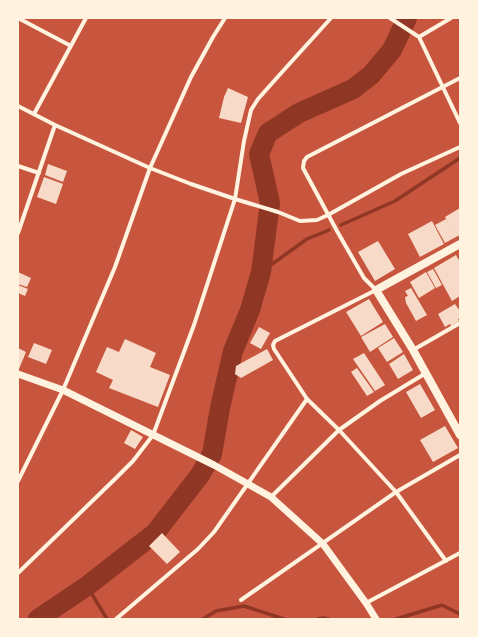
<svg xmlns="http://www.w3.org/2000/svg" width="478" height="637" font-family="'Fira Sans Condensed',sans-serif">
<rect width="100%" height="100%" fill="#c8553d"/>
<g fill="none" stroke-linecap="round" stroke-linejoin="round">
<path stroke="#8f3625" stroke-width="3.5" d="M341,225L395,201L460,158
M261,272L307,239L329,230
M87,586L107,619
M203,619L216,611L244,606L284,619
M318,619L323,618L329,619
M396,619L442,605L460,614"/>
<path stroke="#8f3625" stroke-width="20" d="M38,619L87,586L155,533L200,475L212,454L220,408L233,351L250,310L261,272L270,203L259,154L268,133L299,113L353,89L371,75L392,50L407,18"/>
</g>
<path fill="#f7dbc8" d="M228,88L248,97L241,123L219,118L224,97Z
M48,164L67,171L63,182L45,175Z
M44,177L63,184L56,204L37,197Z
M460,208V235L456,237L445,217Z
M446,219L456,237L445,243L435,225Z
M432,221L444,244L420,257L408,234Z
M378,241L395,269L375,281L358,252Z
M456,255L460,262V296L452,301L434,268Z
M433,269L442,285L436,288L427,272Z
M18,272L31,278L27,287L18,284Z
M426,272L435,288L419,298L410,282Z
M18,285L28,289L25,296L18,293Z
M411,288L427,315L416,321L406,303L405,297L408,296L405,291Z
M369,299L383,322L361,336L346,312Z
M455,304L460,311V318L458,319L459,321L451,326L450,324L445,327L438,314Z
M385,324L393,337L370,352L361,337Z
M259,327L270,333L261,349L250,343Z
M394,338L403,352L387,362L378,348Z
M125,339L156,353L150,367L170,375L158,407L109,388L113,380L96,372L107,347L119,352Z
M34,343L52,350L46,364L28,357Z
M18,348L26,352L19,369H18Z
M267,349L273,360L241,378L235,374L236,366Z
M364,353L385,385L375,391L353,359Z
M404,354L413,370L398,379L389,364Z
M357,368L374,392L367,396L351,372Z
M420,384L435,410L421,418L406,392Z
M445,426L458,448L433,462L420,440Z
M131,430L143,437L135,449L124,443Z
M162,533L180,552L167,564L149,546Z"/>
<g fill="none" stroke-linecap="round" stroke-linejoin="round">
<path stroke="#fff3e0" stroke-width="4" d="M18,18L71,46
M390,18L419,37L460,123
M419,37L451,18
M18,106L55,125L150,168L191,184L235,199L278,212L300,221L317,220L328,215L401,174L460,147
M34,114L86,18
M18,166L39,173
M18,233L55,125
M413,350L460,323
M18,481L63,390L115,267L150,168L191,77L213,37L225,18
M271,497L339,430L380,401L426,373
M446,561L396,492L339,430L307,399L274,349L273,345L275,341L376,290L364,278L337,231L303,168L304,161L307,157L460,78
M18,573L115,479L133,461L153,435L194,325L235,199L244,141L251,110L258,99L283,71L331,18
M241,600L396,492L460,455
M366,603L460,553
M116,619L198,549L214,532L307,399"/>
<path stroke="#fff3e0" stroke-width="7" d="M18,374L63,390L214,465L271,497L323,544L366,603L376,619"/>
<path stroke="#fff3e0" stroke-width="8" d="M460,244L376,290L413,350L460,435"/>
</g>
<rect width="478" height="637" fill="none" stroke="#fff3e0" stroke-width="38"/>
</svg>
